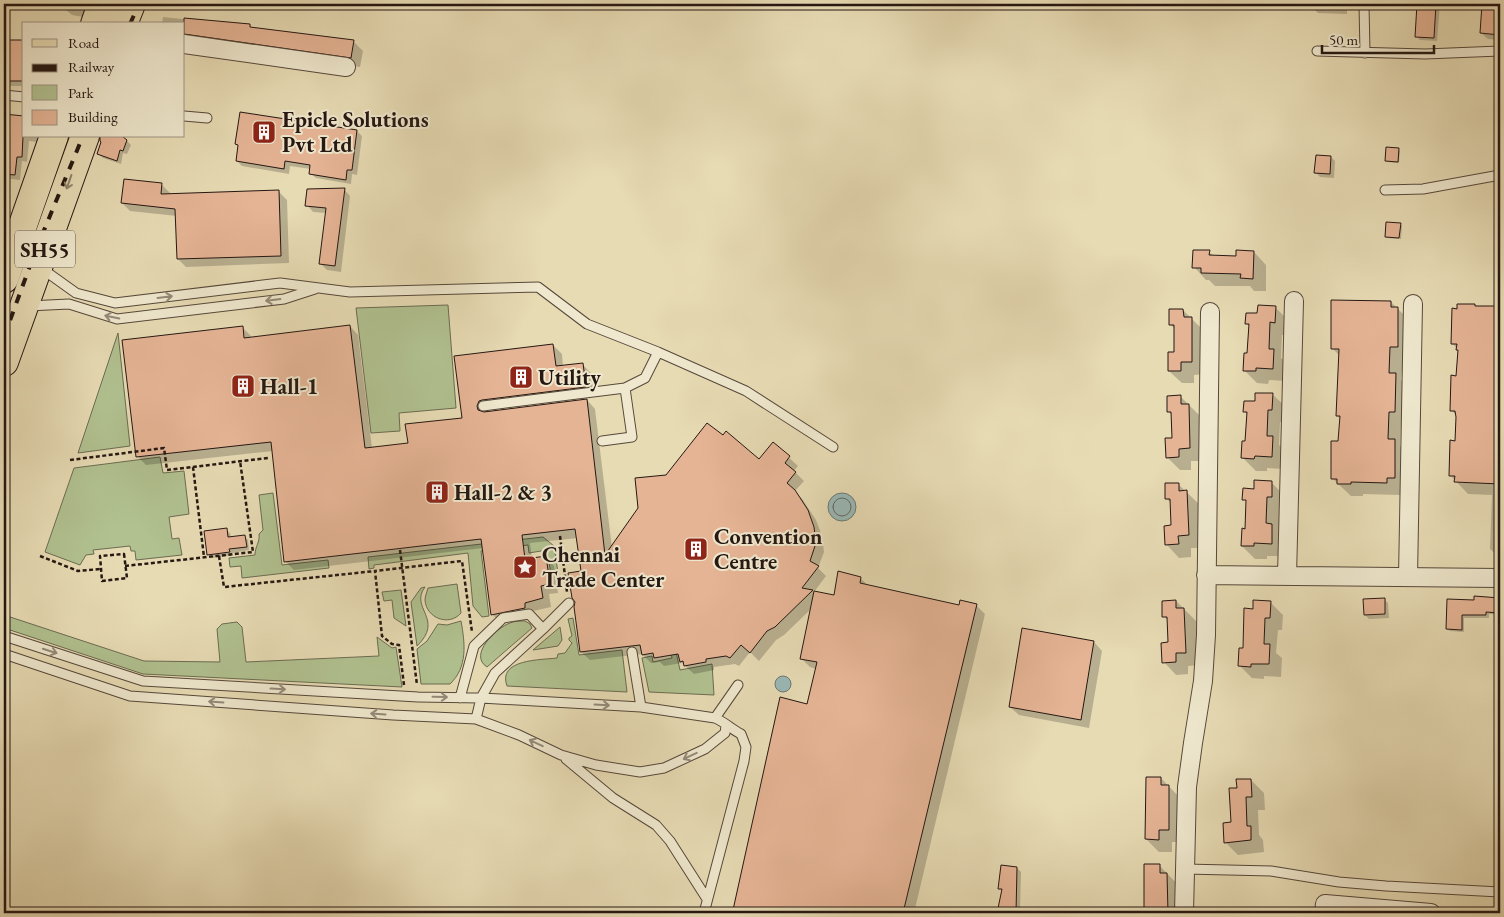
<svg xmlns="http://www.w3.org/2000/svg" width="1504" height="917" font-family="'EB Garamond',serif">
<rect width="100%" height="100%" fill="#e7dbb4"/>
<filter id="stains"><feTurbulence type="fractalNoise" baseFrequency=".004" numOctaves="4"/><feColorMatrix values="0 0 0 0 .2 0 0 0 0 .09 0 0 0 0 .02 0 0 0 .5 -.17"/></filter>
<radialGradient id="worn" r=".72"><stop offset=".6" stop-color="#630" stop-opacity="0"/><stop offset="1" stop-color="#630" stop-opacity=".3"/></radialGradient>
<path fill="#b1c190" stroke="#6b6c51" d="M448,305L456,408L399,413L400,431L371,433L356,308Z
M118,333L130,446L78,453Z
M160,457L163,473L184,471L189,514L169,517L172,539L179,538L182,555L136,560L135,551H131L130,546L93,550L94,554L86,555L80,565L45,552L74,468Z
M273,493L282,565L328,560L329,568L242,578L241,566L230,567L229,558L255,555C255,546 260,543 259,534L263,530L259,495Z
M543,537L554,546L558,573L551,575L547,550L529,553L528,545L481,551L489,616L482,617L473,606L468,553L374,565V568L369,569L368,557Z
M457,584L461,613C449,627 426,618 425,600C425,596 427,592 428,588Z
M425,587C409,608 445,619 417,646L411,602L421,588Z
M401,590L406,626L394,618L392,600L384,601L382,592Z
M4,615L144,661L220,662L217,629L222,624L237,622L242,627L246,662L379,656L377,637L392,648L396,647L402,687L143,674L4,628Z
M573,618L579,655L622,650L627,692L507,686C497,659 541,660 557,658L558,654L565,653L572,643L569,640V638L572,636L568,619Z
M461,621C465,643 468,667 450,684H421L417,649L427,641L438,624L447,625Z
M525,621L530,624L532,628L487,667C468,655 496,628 510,623C514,621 520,621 525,621Z
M560,627L562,640L558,646L533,650Z
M676,652L680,670L712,664L714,695L649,692L642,658L652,656L653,662L672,658L671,653Z"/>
<path fill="#9ab9b7" stroke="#6b7875" d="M828 507a14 14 0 1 1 28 0a14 14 0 1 1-28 0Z
M775 684a8 8 0 1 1 16 0a8 8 0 1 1-16 0Z"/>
<path fill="#0003" d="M66,4H95L89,18L72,15L65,9Z
M1314,4H1347V14L1318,13L1314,9Z
M1419,4H1440L1437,41L1420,40L1416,36Z
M1483,4H1500V40L1488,39L1481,33Z
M163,17L249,26L252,28L353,41L363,51L360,67L196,43L184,51V24H162Z
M4,41H24V86H11L8,83H4Z
M4,116L24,117V136H37V142L29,141L27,162L22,161L20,180L4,178Z
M357,131L362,136L357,175L352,174L351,184L316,178L310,173L311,169L290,166L289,174L242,166L237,161L239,147L236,144Z
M127,141L131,145L127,154L123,153L121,164L103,158L99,154Z
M1398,149L1400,151L1399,163L1388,162L1386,161Z
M1331,157L1335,161L1334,178L1320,177L1316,173Z
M162,185L170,193L169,195L279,192L287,200L289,263L186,267L178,259L177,216L130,211L122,203Z
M344,189L350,196L341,272L327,270L321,264L327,213L313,212L307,205Z
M1400,224L1402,226L1401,239L1387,238L1386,236Z
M1209,252L1214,256L1237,257L1254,252L1266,265V291H1254L1250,286H1215L1209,280H1206L1194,267Z
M1391,302L1411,322L1410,359H1403L1401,380L1408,387L1407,424H1401L1400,446L1408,453L1407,491H1400V495L1363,494V496H1351L1332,478L1340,442L1341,419L1337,416L1340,356L1332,348Z
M1474,305L1477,308L1500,307V558L1490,549L1492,495L1468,494L1450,475L1456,442L1457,416L1451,410L1457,377L1459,351L1452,343L1458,310Z
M1275,307L1288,320L1287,335H1282L1281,358L1287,363L1286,381L1269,380L1268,384L1257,383L1244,370L1248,354L1250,327L1247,324L1259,315Z
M1183,310L1204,331V374L1194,375V383H1182L1169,371L1175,353V329L1171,325Z
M350,326L358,335L372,448L409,444L464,419L456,357L553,345L562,354L563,367L582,364L591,373L594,395L491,408L483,414L587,400L595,409L612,548L667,477L759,461L773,443L798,466L794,471L804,481L795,491L803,500L816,520L822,536L824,552L818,568L826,576L814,592L835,596L860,578L869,586L960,607L976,605L985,614L914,913H738L734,909L808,706L816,669L810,667L801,658L811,609L784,635L776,640L759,661L750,652L739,666L735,664L714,667V670L694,674L682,663L664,666L660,662L651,663L642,654L590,660L581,652L582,572L578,538L530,543L532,559L546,557L554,566L558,593L549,594L551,607L533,611V617L501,623L492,614L483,548L294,570L285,561L273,451L146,465L138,457L242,327L251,336V338Z
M1273,395L1286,407L1285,422H1280L1279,445L1285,450L1284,469L1267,468V471H1256L1243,458L1247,442L1248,415L1245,412L1256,402Z
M1181,397L1202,418V461H1191V470H1180L1167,457L1173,439V416L1168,411Z
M1271,482L1284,495V510H1279V532L1284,538V556H1267V559H1255L1242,546L1246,530L1247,502L1244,499L1255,490Z
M1178,484L1199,504L1202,548H1191V557L1179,558L1167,545L1172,526L1171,503L1167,499Z
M226,530L230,533L231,538L244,536L248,540L249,550L232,553L233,555L212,558L209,554Z
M1475,598L1500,599V615L1489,614V618H1464V632L1450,631L1447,629L1475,601Z
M1384,599L1388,603L1389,618L1369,619L1365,615Z
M1176,601L1197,622L1199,665L1188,666V674L1176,675L1164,662L1169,644L1168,621L1164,616Z
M1270,602L1283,615L1282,630H1278L1276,653L1282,658L1281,677L1264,676V679L1252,678L1240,666L1254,610Z
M1094,642L1102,651L1089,728L1019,715L1010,707Z
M1161,778L1181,799V842H1172V852H1159L1146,839Z
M1251,780L1264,793L1265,810H1258L1259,835L1263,840L1264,852L1238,855L1225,842L1232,824L1238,789Z
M1146,865H1159L1180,887V913H1146Z
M1017,868L1021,872L1020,911L1021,913H998L1003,892L1000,889Z"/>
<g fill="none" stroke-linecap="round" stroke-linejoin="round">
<path stroke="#606864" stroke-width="1" d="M833 507a9 9 0 1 1 18 0a9 9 0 1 1-18 0Z"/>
</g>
<path fill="#e5b495" stroke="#251712" d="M1417,4H1436L1434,38L1415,37Z
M1482,4H1500V35L1480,33Z
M184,18L250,24V27L354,40L351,58L184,34Z
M4,40H24V81H4Z
M240,112L357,130L352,170H347L346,180L309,174L310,165L285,161L284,169L236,161L238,145L235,144Z
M4,114L24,116L22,157H17L15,175L4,174Z
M100,136H122L127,140L123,151L120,150L117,161L97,154L101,142L100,141Z
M1386,147L1399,148L1398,162L1385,161Z
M1316,155L1331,156L1330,174L1314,173Z
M124,179L162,183L161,194L279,190L281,256L177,259L175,209L121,203Z
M345,188L335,266L319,264L326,208L305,206L307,189Z
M1386,222L1401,223L1399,238L1385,237Z
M1193,250H1210L1209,255L1236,256V250L1254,251L1253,279L1240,278L1241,274L1201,273V268H1192Z
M1331,300L1391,301V307H1398V347H1390L1389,373H1396L1395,412H1389L1388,439H1395V478H1387V483L1351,482V484H1337V479H1331V441H1338L1340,416H1336L1339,349H1331Z
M1457,304H1475V306H1500V484L1454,482L1455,476H1449L1450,440L1455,441L1456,417L1455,411H1450L1451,375L1456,376L1458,350H1456L1457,344H1451L1452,308L1457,309Z
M1258,305L1276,306L1275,323L1270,322L1269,349H1274L1273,369L1256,368V371H1243L1244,353H1247L1249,324H1245L1246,313H1257Z
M1169,309H1183L1184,317H1192V362H1181V371H1168V352H1174V325H1169Z
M350,325L365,448L408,443L405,424L462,418L454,356L553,344L556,366L583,363L586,387L482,400L479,401L477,406L478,410L484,412L587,399L605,555L638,508L635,478L666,475L707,423L723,435L726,431L759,459L773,442L790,456L785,463L796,472L787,483L795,490L808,510L814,527L816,543L810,561L819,566L802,588L813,590L775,627L767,631L750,653L741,645L730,658L726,656L706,659V662L684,666L683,661L680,662L678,654L654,658L653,653L642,655L640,645L580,652L574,607L575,602L572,598L568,573L581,571L575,529L522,535L525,559L546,556L550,584L541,586L543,598L525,603V608L491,615L481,539L284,562L271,442L136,457L122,340L243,326L244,338Z
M1255,393H1273L1272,410H1268L1267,436H1273L1272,457L1255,456L1254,459L1241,458L1242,441H1245L1247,412H1243L1244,401H1255Z
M1181,395V404H1189L1190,448L1179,449V457L1166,458L1165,438H1172L1171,412H1167V396Z
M1254,480L1272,481V497H1267L1266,523L1272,524V544L1254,543V546H1241L1242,528L1245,529L1246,500H1242L1243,488L1254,489Z
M1165,483H1179V491L1187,490L1189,535L1178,536L1179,544L1165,545L1164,526L1171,525L1170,499H1165Z
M227,528L228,537L245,535L247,547L229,549L230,552L207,555L204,531Z
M838,571L861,577L860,583L959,605L960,600L977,604L903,913H747L733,910L780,697L807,704L817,662L800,659L814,591L834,595Z
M1474,596L1500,598V613L1486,612V615H1462V630L1446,629L1447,599L1474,600Z
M1385,598V614L1364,615L1363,599Z
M1176,600V608H1184L1186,653H1176V662L1162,663L1161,643L1168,642L1167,617H1162V601Z
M1253,600L1271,601L1270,618H1265L1264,644H1270L1269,664H1251V667L1238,666L1239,648H1243L1244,608L1253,609Z
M1022,628L1094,641L1081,720L1009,707Z
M1146,777H1161V785H1169V830H1159V840L1145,839Z
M1236,779H1251L1252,797H1246L1247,826H1251V840L1224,843L1223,823L1231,822L1229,788H1237Z
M1144,864H1160V873H1167L1168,913H1144Z
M1001,865L1017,867L1016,913H997L1002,889H998Z"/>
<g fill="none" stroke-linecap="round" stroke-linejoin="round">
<g stroke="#56483a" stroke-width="11">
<path id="lane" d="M1364,4L1365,53
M1317,51L1425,54L1500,51
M4,95L24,97
M184,116L207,118
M1385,190L1423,189L1500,175
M41,268L76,293L115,303L280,283L350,292L538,287L587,324L658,352L746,391L833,447
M28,306L69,304L117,319L284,299L315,289
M483,406L625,388
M602,441L632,437L625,388L645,378L658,352
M4,636L143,681L418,697L481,698L641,707L715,718C725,722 731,729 741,734L746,747L744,761L704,913
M632,652L641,707
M4,654L130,696L393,715L476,719L519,735L561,755L596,765L640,772L664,768L705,749L725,733L726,726
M460,698L474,646L503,618L529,614L543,629
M715,718L738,685
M476,719L481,698L495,673L543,629L569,603
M566,759L613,798L656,825L670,841L707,899
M1185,869L1271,871L1339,882L1386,886L1500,892"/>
</g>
<g stroke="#56483a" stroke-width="20">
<path id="street" d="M184,44L346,67
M1206,575L1500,578
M1287,576L1294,301
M1408,577L1413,304
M1184,913L1187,787L1193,743L1203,681L1206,635L1210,312
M1324,913L1325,904L1431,913"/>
</g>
<g stroke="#251712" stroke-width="30">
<path id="primary" d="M95,24L102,4
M123,24L131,4
M4,279L54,136
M4,362L85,136"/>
</g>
<path stroke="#251712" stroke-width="2.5" stroke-dasharray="4 2.5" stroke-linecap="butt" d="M70,460L164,448L167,470L268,458
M193,467L204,557
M560,536L567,592
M400,550L417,685
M124,554L127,578L102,581L100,556Z
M40,556L78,571L100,569
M219,556L224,587L375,571
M125,566L253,552L240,461
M404,685L399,645L392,644L382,636L375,571L462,561L472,632"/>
<use href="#lane" stroke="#efe8ce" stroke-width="9"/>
<use href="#street" stroke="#efe8ce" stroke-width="18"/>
<use href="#primary" stroke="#e7dbb4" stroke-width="28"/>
<path stroke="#251712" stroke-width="4" stroke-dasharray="9 9" stroke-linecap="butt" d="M130,24L139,4
M4,337L35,252L83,136"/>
</g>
<defs><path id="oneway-shaft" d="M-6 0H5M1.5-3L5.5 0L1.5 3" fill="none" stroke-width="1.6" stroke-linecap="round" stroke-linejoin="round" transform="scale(1.25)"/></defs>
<use stroke="#90836b" href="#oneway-shaft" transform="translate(69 182) rotate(109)"/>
<g stroke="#948a79">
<use href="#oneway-shaft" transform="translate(165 297) rotate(-7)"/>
<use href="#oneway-shaft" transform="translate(273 300) rotate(173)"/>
<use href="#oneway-shaft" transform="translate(112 317) rotate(-168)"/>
<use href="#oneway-shaft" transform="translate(50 651) rotate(18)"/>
<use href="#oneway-shaft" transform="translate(278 689) rotate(3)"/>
<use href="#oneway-shaft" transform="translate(440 697) rotate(1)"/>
<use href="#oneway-shaft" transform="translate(216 702) rotate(-176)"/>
<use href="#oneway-shaft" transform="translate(602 705) rotate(3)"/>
<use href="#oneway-shaft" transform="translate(378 714) rotate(-176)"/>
<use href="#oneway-shaft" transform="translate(536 743) rotate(-155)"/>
<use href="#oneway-shaft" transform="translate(690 756) rotate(155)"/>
</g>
<defs>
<g id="building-square" transform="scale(1.25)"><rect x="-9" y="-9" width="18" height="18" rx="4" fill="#8f2418" stroke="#efe8ce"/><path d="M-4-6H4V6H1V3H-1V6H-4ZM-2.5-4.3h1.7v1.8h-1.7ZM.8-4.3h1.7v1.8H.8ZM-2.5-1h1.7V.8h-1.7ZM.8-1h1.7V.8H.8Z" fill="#fff"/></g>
<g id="sight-square" transform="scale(1.25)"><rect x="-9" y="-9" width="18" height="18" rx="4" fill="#8f2418" stroke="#efe8ce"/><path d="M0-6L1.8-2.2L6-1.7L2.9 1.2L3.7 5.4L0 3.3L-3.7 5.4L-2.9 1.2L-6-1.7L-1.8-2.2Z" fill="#fff"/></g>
</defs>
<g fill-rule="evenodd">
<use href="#building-square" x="264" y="132"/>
<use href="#building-square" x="521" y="377"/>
<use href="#building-square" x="243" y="386"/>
<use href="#building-square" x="437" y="492"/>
<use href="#building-square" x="696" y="549"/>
<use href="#sight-square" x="525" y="567"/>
</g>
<g text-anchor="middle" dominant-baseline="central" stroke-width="4" stroke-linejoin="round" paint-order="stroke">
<rect fill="#efe8ce" stroke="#62564a" stroke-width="1" x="15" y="230.5" width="60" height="37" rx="4"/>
<g font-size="21" font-weight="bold" fill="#251712">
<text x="45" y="249">SH55</text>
</g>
<g font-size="22" font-weight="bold" fill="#251712" stroke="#efe8ce" text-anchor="start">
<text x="282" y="119">Epicle Solutions<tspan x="282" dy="25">Pvt Ltd</tspan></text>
<text x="538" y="377">Utility</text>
<text x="260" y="386">Hall-1</text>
<text x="454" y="492">Hall-2 &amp; 3</text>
<text x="714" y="536">Convention<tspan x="714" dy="25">Centre</tspan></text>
<text x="542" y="554">Chennai<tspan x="542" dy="25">Trade Center</tspan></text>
</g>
</g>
<rect width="1504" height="917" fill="none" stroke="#e7dbb4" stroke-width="20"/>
<rect x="5" y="5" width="1494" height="907" fill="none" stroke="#251712" stroke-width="2.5"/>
<rect x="10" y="10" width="1484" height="897" fill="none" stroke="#251712"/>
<rect x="22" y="22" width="162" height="115" fill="#efe8ce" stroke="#9e9483"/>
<rect x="32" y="39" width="25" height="8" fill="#e7dbb4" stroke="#9e9483"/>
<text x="68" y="48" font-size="15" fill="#251712">Road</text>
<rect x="32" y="64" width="25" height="8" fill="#251712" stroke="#9e9483"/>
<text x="68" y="72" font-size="15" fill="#251712">Railway</text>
<rect x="32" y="85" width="25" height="15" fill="#b1c190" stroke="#9e9483"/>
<text x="68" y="98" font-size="15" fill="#251712">Park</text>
<rect x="32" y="110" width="25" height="15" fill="#e5b495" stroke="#9e9483"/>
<text x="68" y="122" font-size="15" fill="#251712">Building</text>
<path d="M1322 45v8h112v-8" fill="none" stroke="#251712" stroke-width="2.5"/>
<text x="1329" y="45" font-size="15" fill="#251712" stroke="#efe8ce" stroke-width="4" paint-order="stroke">50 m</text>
<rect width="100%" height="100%" filter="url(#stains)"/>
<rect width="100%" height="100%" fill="url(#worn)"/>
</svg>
